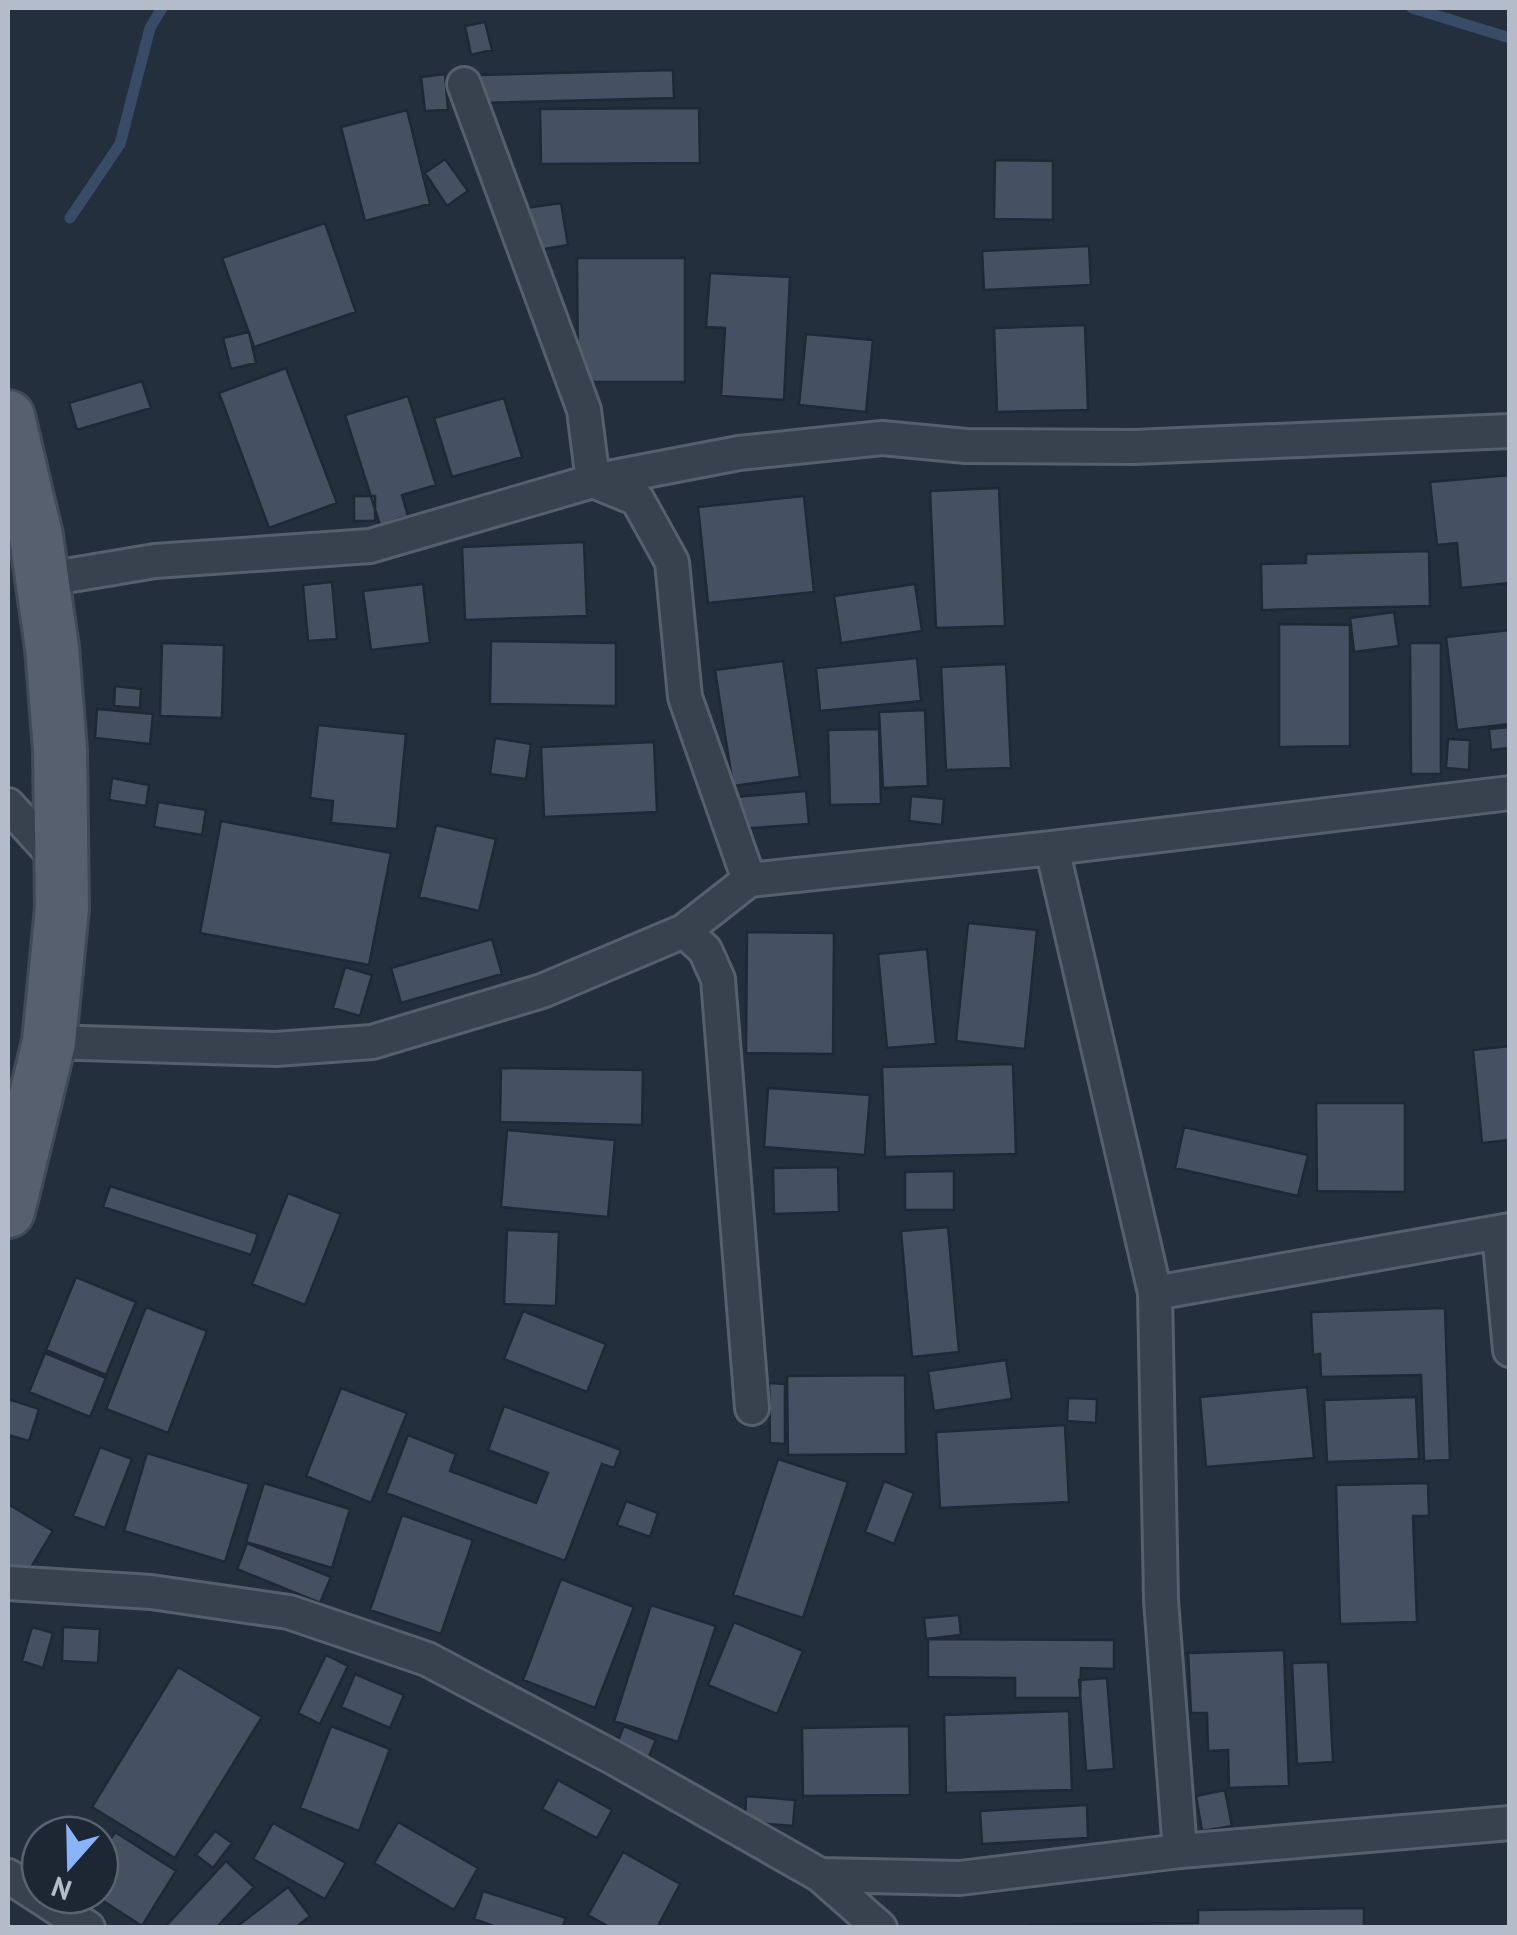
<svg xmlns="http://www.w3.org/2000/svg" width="1517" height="1935" font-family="'PT Sans',sans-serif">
<rect width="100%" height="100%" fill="#242f3e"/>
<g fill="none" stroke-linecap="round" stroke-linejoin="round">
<path stroke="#394c67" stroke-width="11" d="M1412,8L1510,38
M70,218L120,144L150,28L162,8"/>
</g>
<path fill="#455162" stroke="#1f2835" stroke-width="2.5" d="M485,22L492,50L471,55L465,26Z
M673,70L674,98L478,103L477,75Z
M445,74L448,110L425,111L421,77Z
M699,108L700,163L541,164L540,109Z
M407,110L430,204L365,221L341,127Z
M445,159L468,191L447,206L425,173Z
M995,160L1053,161V220L994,219Z
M561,203L568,245L533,251L526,208Z
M325,223L356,312L254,347L222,258Z
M1089,246L1091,285L984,290L982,251Z
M577,258H685V382H578Z
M710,273L790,277L784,400L721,396L725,328L706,327Z
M1085,325L1088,410L997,412L994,328Z
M249,332L256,363L231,369L223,338Z
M806,334L873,340L866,412L799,405Z
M286,368L337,503L269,528L219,393Z
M142,381L151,408L77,430L69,403Z
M408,396L436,485L402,495L408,516L380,525L345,415Z
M504,398L522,457L452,477L434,418Z
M1510,475V583L1461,588L1457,543L1437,545L1430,482Z
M999,488L1005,626L936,628L930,491Z
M354,496H375V521H354Z
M804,496L814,592L708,603L698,507Z
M584,542L587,616L465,620L462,547Z
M1429,551L1430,606L1262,610L1261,564L1306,563V554Z
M332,582L337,639L308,641L303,585Z
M423,584L430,643L371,650L363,591Z
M915,584L922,631L841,643L834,596Z
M1394,612L1399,646L1354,652L1350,618Z
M1279,624L1350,625V746L1279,747Z
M1510,630V724L1457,730L1446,637Z
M491,641L616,643V706L490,704Z
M162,643L224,645L222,718L160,716Z
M1410,643H1441V774H1411Z
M917,658L921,701L820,711L816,668Z
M783,661L800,777L733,786L715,670Z
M1006,664L1011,768L946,770L941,667Z
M115,686L141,689L140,708L114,706Z
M97,709L153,714L150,744L95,738Z
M925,710L928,786L883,788L879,712Z
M318,725L406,734L397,829L331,823L333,801L310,798Z
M1510,727V748L1491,750L1489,729Z
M879,729L881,804L830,805L828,730Z
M495,738L531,744L526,779L490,774Z
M1448,739L1470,740L1469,770L1446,768Z
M654,742L657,812L544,817L541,747Z
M112,778L149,785L146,806L109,800Z
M806,791L809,824L738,829L735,797Z
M911,796L944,799L942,825L909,821Z
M158,802L206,810L202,835L154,827Z
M221,821L391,853L369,965L200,933Z
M436,825L496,839L479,911L419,897Z
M968,923L1037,930L1025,1049L956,1041Z
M747,932L834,933L833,1054L746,1053Z
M492,939L502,974L401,1003L391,968Z
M927,949L936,1044L887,1048L878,954Z
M345,967L372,975L360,1016L333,1008Z
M1510,1046V1140L1482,1143L1473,1050Z
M1013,1064L1016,1154L885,1157L882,1067Z
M501,1068L643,1070L642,1125L500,1122Z
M768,1088L870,1095L865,1155L764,1147Z
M1316,1103H1405V1192L1317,1191Z
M1184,1127L1308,1155L1298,1196L1175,1168Z
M507,1130L615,1140L608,1217L501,1207Z
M838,1167L839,1212L774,1214L773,1168Z
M954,1171V1210H905V1172Z
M110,1186L258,1234L251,1255L103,1207Z
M288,1193L341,1214L305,1305L252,1284Z
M948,1227L959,1352L912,1357L901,1231Z
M507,1230L559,1232L556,1306L504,1304Z
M76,1277L136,1302L106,1375L46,1350Z
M146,1307L207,1331L168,1433L106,1409Z
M1445,1308L1450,1460L1424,1461L1421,1375L1321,1377L1320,1354L1313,1355L1311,1312Z
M523,1311L606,1344L587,1392L504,1359Z
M45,1353L106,1378L90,1417L29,1392Z
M1006,1360L1012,1399L934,1411L928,1371Z
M905,1375L906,1454L788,1455L787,1376Z
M769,1383L785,1384V1444L770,1443Z
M1307,1387L1314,1458L1206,1467L1200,1397Z
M341,1388L407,1413L371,1503L306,1476Z
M1416,1397L1419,1459L1327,1462L1324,1400Z
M1068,1398L1097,1399L1096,1423L1067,1421Z
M8,1399L39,1409L29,1441L8,1435Z
M504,1406L621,1450L614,1468L602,1464L565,1561L386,1493L408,1435L456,1454L450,1471L536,1503L548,1473L488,1450Z
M1065,1425L1069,1502L940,1508L936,1432Z
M100,1447L132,1459L105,1528L73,1516Z
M147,1453L249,1484L225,1562L124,1531Z
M778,1459L848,1482L803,1618L733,1595Z
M884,1481L914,1493L894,1544L865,1532Z
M264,1483L350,1509L332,1568L246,1542Z
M1428,1483L1429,1516H1413L1417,1622L1340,1624L1336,1485Z
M626,1501L658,1513L650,1537L617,1525Z
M8,1504L53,1531L24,1579L8,1569Z
M402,1515L473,1540L441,1634L370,1610Z
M247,1543L331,1577L320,1603L237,1569Z
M561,1579L634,1607L595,1708L523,1680Z
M651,1605L716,1626L678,1742L614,1721Z
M959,1615L961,1635L926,1639L924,1618Z
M734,1622L803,1651L777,1714L708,1685Z
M32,1627L53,1633L43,1668L22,1661Z
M63,1627L100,1629L98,1663L62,1661Z
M928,1639L1114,1640V1669L1081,1668L1080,1698H1015V1678L928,1677Z
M1284,1650L1289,1786L1229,1788L1228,1750L1208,1751L1207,1713H1191L1188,1653Z
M326,1655L348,1666L320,1724L298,1713Z
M1328,1662L1333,1762L1297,1764L1292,1663Z
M178,1667L262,1717L175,1858L92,1807Z
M355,1674L404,1695L390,1728L341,1707Z
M1107,1678L1114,1769L1086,1771L1079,1680Z
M1069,1711L1072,1790L946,1793L944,1715Z
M331,1726L390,1749L359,1831L300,1808Z
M624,1726L656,1740L648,1759L616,1745Z
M909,1726L910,1795L803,1796L802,1728Z
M558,1780L612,1810L597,1838L542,1809Z
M1225,1790L1232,1826L1202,1831L1196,1796Z
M746,1796L795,1800L793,1826L745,1822Z
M1087,1805L1088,1838L982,1844L980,1811Z
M398,1822L478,1868L454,1910L374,1863Z
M273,1823L346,1863L325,1899L253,1859Z
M215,1831L232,1843L213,1868L196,1855Z
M115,1832L176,1871L142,1926L94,1895H100V1856Z
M623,1852L680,1884L657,1928H611L588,1915Z
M226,1861L254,1887L216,1928H164Z
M288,1887L310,1916L295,1928H235Z
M483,1891L566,1918L562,1928H499L474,1919Z
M1364,1908V1928H1028V1925L1198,1923V1910Z"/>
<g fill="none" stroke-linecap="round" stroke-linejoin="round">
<g stroke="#565f6c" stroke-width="38">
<path id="street" d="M464,84L584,410L593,481L637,499L672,562L685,697L749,880
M42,580L155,561L370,546L593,481L739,453L882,438L966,446L1134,447L1510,431
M8,805L61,863
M1052,848L1155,1293L1161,1600L1180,1851
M684,931L705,950L718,979L752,1408
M49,1042L276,1049L372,1042L542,991L684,931L749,880L1052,848L1510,793
M1499,1233L1510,1350
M1155,1293L1510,1230
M8,1583L151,1592L289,1612L427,1659L616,1759L820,1875L960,1878L1180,1851L1510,1823
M820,1875L880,1928
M8,1876L88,1928"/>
</g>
<g stroke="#414a57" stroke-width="58">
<path id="primary" d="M8,417L36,536L52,648L60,750L62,908L49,1042L8,1211"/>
</g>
<use href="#street" stroke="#38414e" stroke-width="32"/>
<use href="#primary" stroke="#56606e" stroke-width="52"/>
</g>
<rect width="1517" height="1935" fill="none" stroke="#b4bcc9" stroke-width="20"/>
<g transform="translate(70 1865) rotate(200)"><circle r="48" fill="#1d2633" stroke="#59626f" stroke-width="2.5"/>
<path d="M0-8L18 38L0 25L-18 38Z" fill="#8ab4f8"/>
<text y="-15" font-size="28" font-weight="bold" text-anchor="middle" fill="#b4bcc9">N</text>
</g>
</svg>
